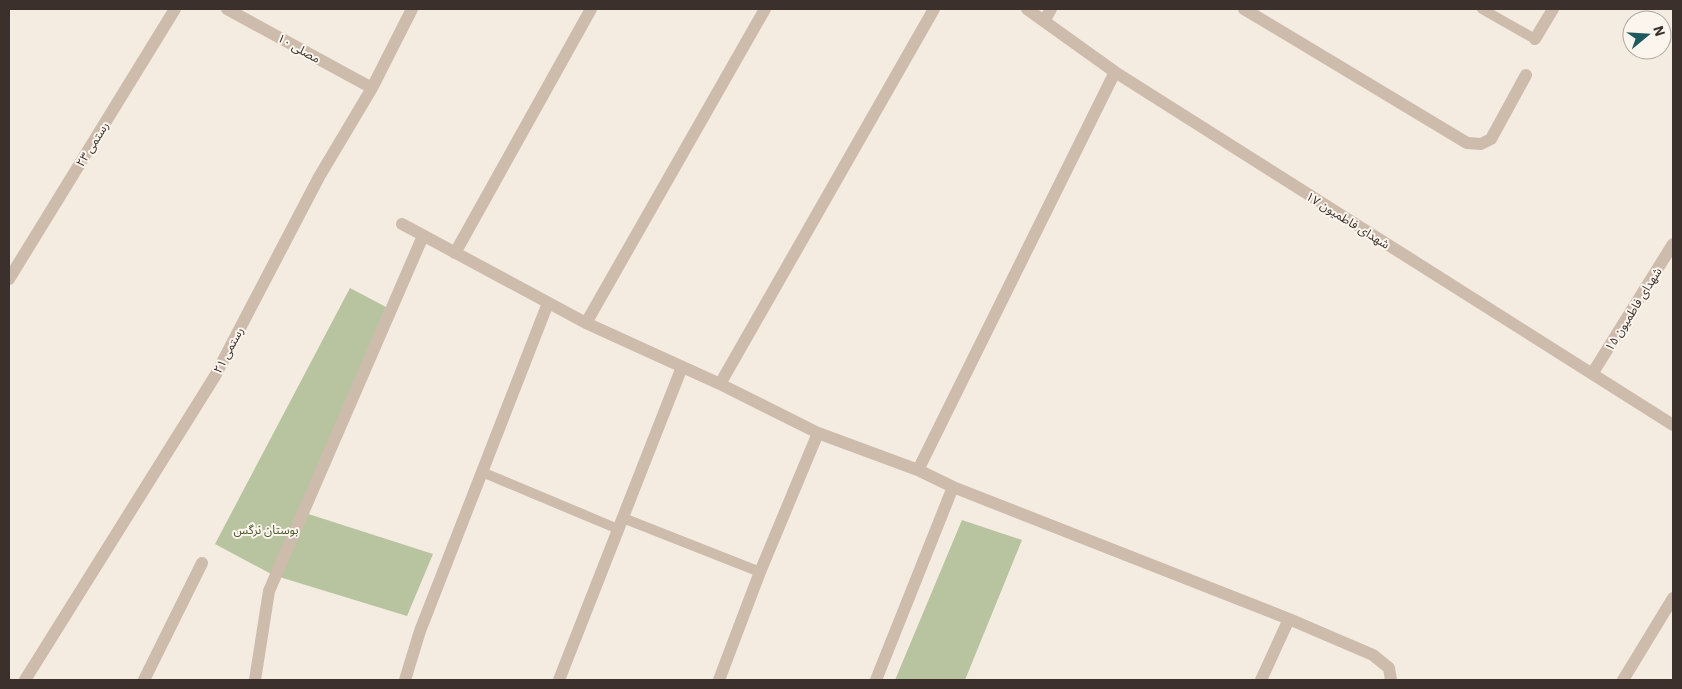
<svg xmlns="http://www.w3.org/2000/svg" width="1682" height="689" font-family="'IBM Plex Sans','Noto Sans Arabic',sans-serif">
<rect width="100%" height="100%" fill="#f4ebe1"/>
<path fill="#b8c4a0" d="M350,288L386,307L299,511L433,554L407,616L273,575L215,544Z
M962,520L1022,540L965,680H895Z"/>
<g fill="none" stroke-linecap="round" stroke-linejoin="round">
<path stroke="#cdbbac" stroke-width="10" d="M1482,9L1535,39
M482,472L618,529
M623,518L760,572"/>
<path stroke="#cdbbac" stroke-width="12" d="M227,9L372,88
M1027,9L1115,72L1673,425
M1244,9L1467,143L1481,144L1491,139L1526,75
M1044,21L1051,9
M1535,39L1553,9
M402,224L586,323L720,384L818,433L918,470L953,487L1289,619L1373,655L1389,668L1391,680
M455,253L591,9
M9,279L175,9
M586,323L765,9
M1592,374L1673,244
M720,384L934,9
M918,470L1115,72
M25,680L215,376L319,177L372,88L412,9
M144,680L202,563
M255,680L269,591L423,236
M405,680L420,631L548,303
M559,680L682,367
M719,680L760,572L818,433
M876,680L953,487
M1261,680L1289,619
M1623,680L1673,598"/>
</g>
<g text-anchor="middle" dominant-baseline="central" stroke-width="4" stroke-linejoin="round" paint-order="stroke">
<g font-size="12" fill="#3b302b" stroke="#fbf5ee">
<text transform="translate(299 48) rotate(29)">مصلی ۱۰</text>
<text transform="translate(92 144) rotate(-58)">رستمی ۲۳</text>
<text transform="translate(1348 220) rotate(32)">شهدای فاطمیون ۱۷</text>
<text transform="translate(1633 309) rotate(-58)">شهدای فاطمیون ۱۵</text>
<text transform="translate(228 350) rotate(-62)">رستمی ۲۱</text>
</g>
<g font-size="12" fill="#4a5a2e" stroke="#fbf5ee">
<text x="266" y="529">بوستان نرگس</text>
</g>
</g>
<rect width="1682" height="689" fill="none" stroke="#3b302b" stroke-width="20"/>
<g transform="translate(1647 35) rotate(72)"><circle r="24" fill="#fbf5ee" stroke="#aea6a0"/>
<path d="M0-4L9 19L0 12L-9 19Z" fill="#1f5a5e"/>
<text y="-8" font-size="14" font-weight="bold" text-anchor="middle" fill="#3b302b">N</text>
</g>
</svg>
